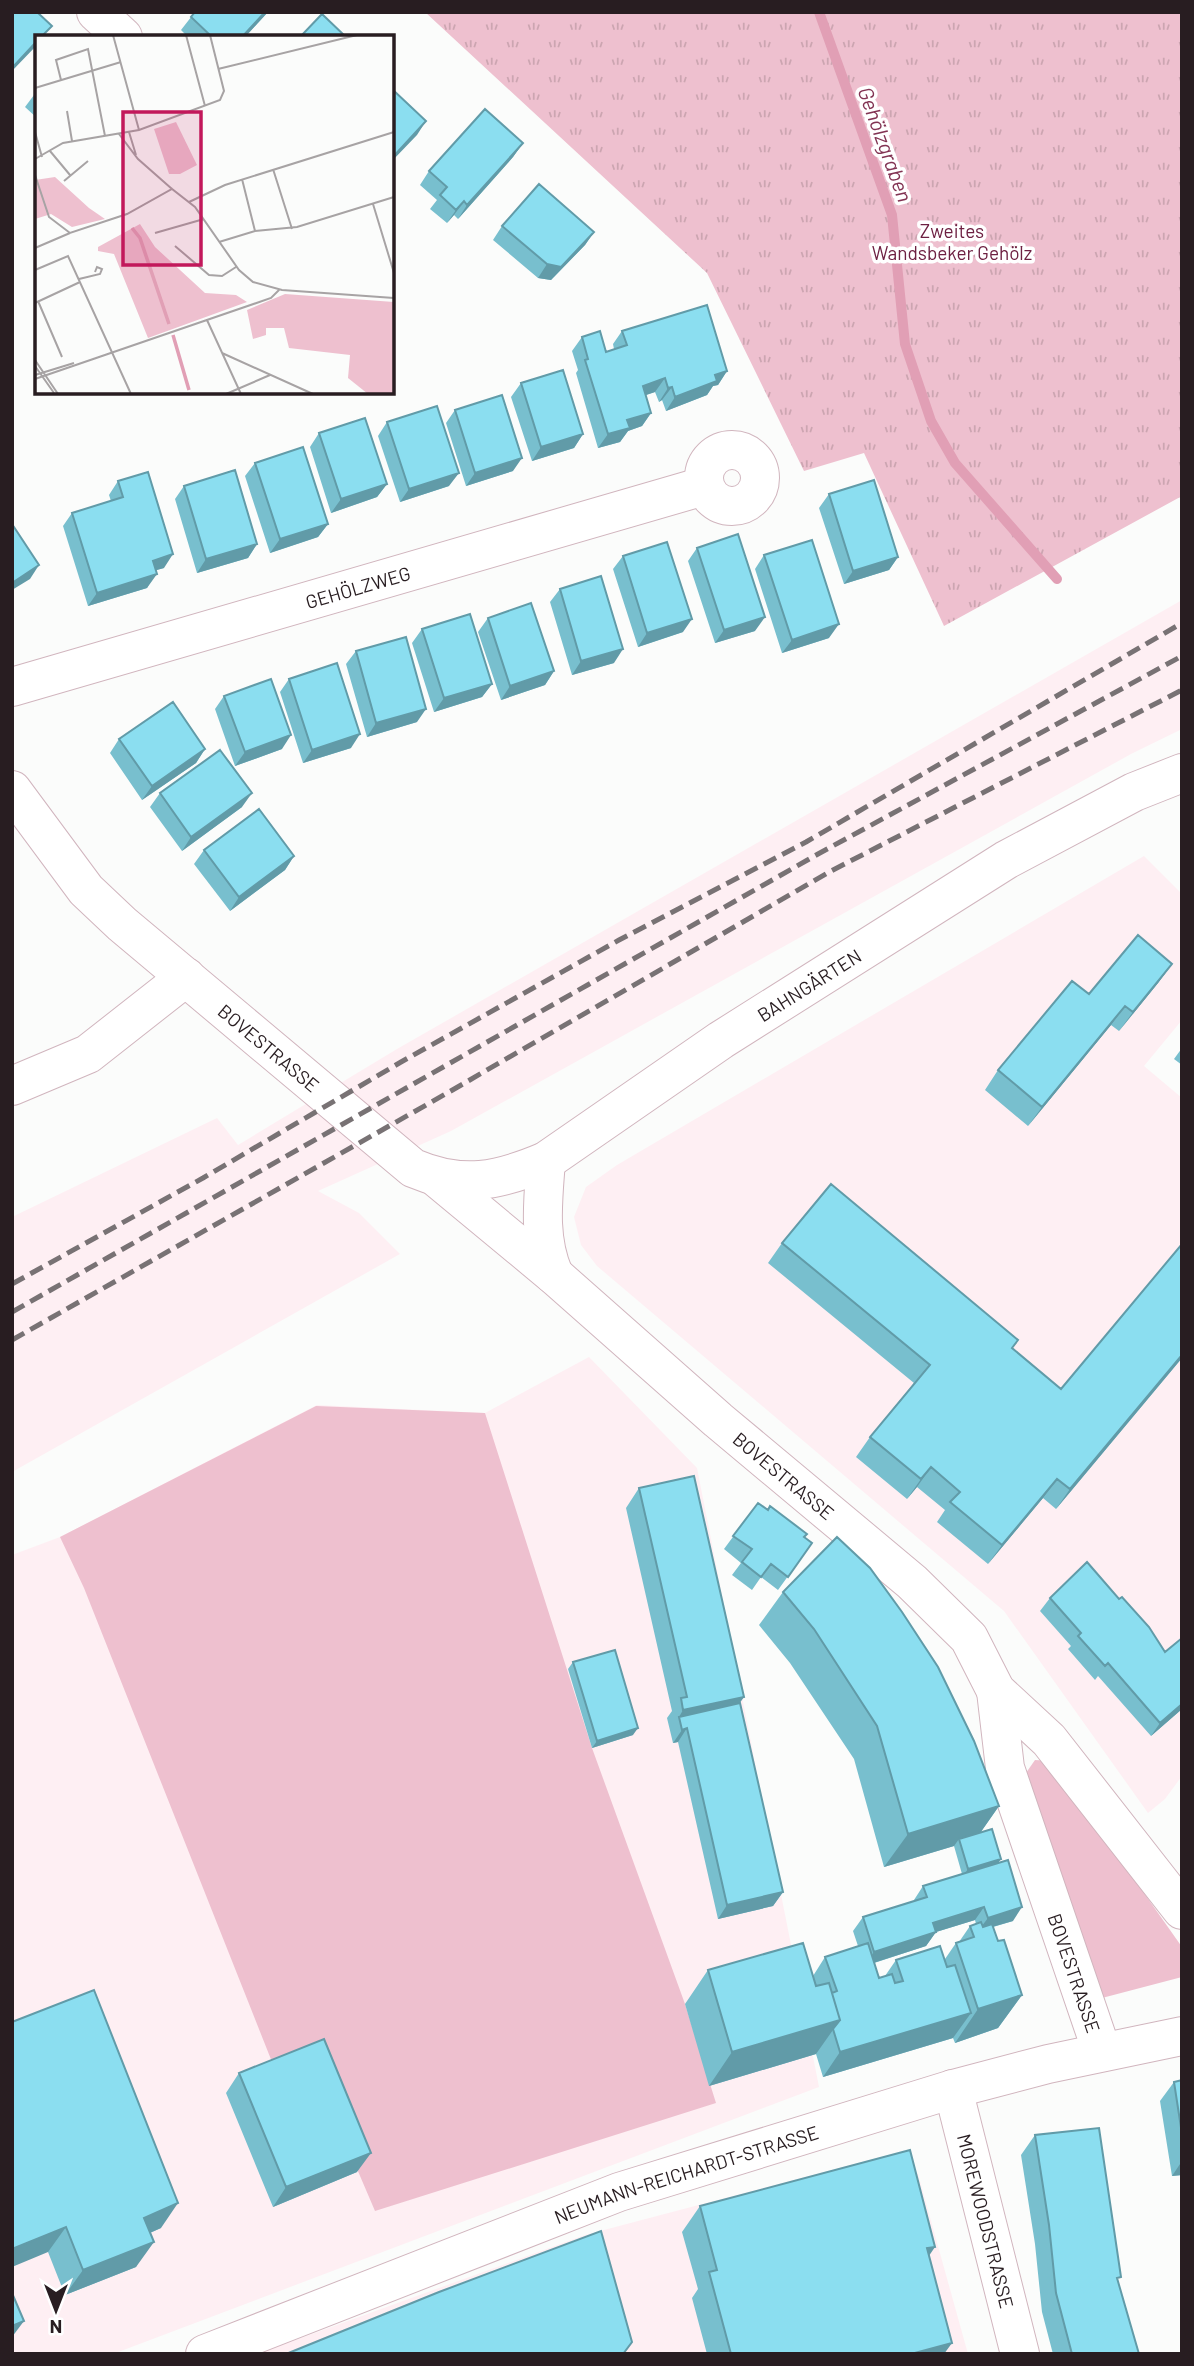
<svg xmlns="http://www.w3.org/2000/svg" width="1194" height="2366" font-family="Barlow,sans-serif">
<defs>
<pattern id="park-tufts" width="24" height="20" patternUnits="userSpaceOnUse" patternTransform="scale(1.75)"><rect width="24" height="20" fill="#eec0cf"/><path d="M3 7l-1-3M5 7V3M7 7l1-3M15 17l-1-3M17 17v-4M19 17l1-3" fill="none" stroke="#cca5b1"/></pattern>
</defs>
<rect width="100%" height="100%" fill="#fbfcfb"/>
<path fill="#feeff3" d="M1182,600V729L1131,754L451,1131L318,1191L359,1213L400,1254L12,1472V1217L217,1118L238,1145L397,1049Z
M1144,856L1182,894V1020L1144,1066L1182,1098V1776L1165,1799L1148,1813L1004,1611L597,1266L581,1245L574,1217L586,1187L617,1165Z
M589,1357L697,1468L819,2087L113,2354H12V1555L60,1537L317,1405L485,1413Z
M881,2157L918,2174L968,2354H257L585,2235Z"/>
<path fill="#eec0cf" d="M316,1406L485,1413L592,1748L685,2004L716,2103L375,2211L310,2059L276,2072L84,1588L60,1537Z
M1035,1760L1051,1761L1182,1947V1977L1102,1998L1021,1780Z"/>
<path fill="url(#park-tufts)" d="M425,12H1182V496L944,626L864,453L804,471L707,273Z"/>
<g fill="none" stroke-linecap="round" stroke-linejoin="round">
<path stroke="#e19fb5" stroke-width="10" d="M819,12L892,215L905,344L931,421L955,463L1057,579"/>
<g stroke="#d1b5be" stroke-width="40">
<g id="street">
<path d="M96,12L123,37"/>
<circle cx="732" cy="478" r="28"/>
<path id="s1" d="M12,687L704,486"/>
<path d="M546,1161C543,1200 538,1238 554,1275"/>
<path id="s2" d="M437,1178L554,1275L718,1420L912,1582L969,1638L996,1691L1049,1740L1182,1910"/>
<path id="s3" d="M996,1691L1005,1768L1102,2052"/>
<path id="s4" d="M953,2089L1020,2354"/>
</g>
</g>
<g stroke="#d1b5be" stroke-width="40">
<g id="secondary">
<path id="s5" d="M12,790L86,890L122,924L413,1168C462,1189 499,1181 546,1161L721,1040L1006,860L1134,792L1182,773"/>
<path d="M12,1086L88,1054L186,977"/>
<path id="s6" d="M205,2354L619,2192L953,2089L1048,2064L1182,2036"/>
</g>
</g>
<use href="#street" stroke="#fff" stroke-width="38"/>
<use href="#secondary" stroke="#fff" stroke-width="38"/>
<path stroke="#787274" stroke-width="5" stroke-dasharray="14 7" stroke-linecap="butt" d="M12,1284L203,1178L401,1062L619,940L806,842L1182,623
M12,1312L818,854L1182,656
M12,1340L449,1092L831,871L1182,690"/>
</g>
<path fill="#78bfce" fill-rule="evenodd" d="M195,12H268L245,37H188L181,30Z
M37,91V118L25,107Z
M523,143L513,157L458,219L454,215L447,223L430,209L437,200L420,185L429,171Z
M502,226L594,232L585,245L551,280L538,278L493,240Z
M622,331L727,371L718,385L713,386L707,395L666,411L662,400L659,402L655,392L646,395L651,413L642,426L628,431L620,442L598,448L576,373L578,370L572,351L582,337L606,352L614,349L613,344Z
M521,383L583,434L574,448L532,461L511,397Z
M455,410L513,471L466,486L446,423Z
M387,422L449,486L400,502L378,436Z
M319,433L387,484L377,497L331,513L310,447Z
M255,463L328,524L318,537L270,553L245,476Z
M118,481L164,568L156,570L147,588L88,606L63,526L72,513L111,501L109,495Z
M184,486L257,544L248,558L197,573L175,499Z
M829,494L898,557L889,570L844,584L819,508Z
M697,548L755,631L715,643L688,561Z
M764,555L829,638L782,653L755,569Z
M623,556L683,632L638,647L613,569Z
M560,589L614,663L572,675L550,602Z
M488,618L554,671L545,685L501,700L478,632Z
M422,629L492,684L482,697L434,712L412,643Z
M356,651L417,722L367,737L346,664Z
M289,679L351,748L303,763L280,692Z
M224,696L282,749L235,766L215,709Z
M119,739L205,749L196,763L142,800L110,753Z
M160,793L242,807L182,851L150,807Z
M204,850L294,856L285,870L230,911L194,864Z
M1172,964L1158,983L1119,1031L1111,1025L1028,1126L985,1090L998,1070L1089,994Z
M1182,1048V1065L1174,1059Z
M782,1243L1018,1340L1012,1348L1061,1389L1182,1244V1358L1056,1509L1043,1498L988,1564L937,1522L945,1510L917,1487L907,1499L856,1457L870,1437L914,1383L768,1263Z
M639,1488L740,1703L783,1892L773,1906L718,1919L678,1742L673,1743L667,1718L672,1711L626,1508Z
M758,1503L812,1543L778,1590L761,1577L752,1590L732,1575L741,1563L724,1549Z
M783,1592L999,1806L980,1833L999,1862L1013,1921L993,1927L998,1941L1022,1995L998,2028L955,2043L953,2038L823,2077L816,2054L709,2086L685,2004L708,1970L813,1976L825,1957L858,1946L853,1931L863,1917L914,1901V1900L923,1886L962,1874L954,1846L884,1867L854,1759L790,1663L759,1625ZM975,1920L976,1924L970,1926L959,1942L956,1943L945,1959L896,1960L885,1976L879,1978L874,1963L926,1946L936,1932Z
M1050,1598L1165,1652L1182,1638V1709L1151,1736L1098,1676L1095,1680L1068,1649L1071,1646L1040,1611Z
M573,1662L633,1735L592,1748L568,1669Z
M12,2022L161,2228L150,2233L136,2267L65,2295L48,2252Z
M239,2073L357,2172L273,2207L226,2093Z
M1182,2080V2175L1172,2176L1160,2101L1174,2082Z
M1035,2135L1118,2282L1139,2354H1053L1042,2312L1035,2244L1021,2155Z
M700,2206L944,2354H707L692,2298L698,2289L682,2232Z"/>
<path fill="#619ba8" d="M265,12H268L245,37H242Z
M37,41V45L12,71V68Z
M426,121L417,135L392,161V158Z
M523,143L513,157L458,219L467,205Z
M464,201L454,215L447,223L456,210Z
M594,232L585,245L551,280L538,278L547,264Z
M727,371L718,385L713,386L707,395L666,411L675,397L715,375Z
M665,378L655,392L634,399L643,386Z
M672,387L662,400L659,402L668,388Z
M651,413L642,426L628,431L620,442L598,448L608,434L627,420Z
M583,434L574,448L532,461L541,447Z
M522,458L513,471L466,486L475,473Z
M459,473L449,486L400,502L409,489Z
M387,484L377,497L331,513L341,499Z
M328,524L318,537L270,553L280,539Z
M257,544L248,558L197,573L206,559Z
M173,554L164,568L143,574L153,561Z
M898,557L889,570L844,584L853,571Z
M39,565L30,579L12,590V583Z
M157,574L147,588L88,606L97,593Z
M765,617L755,631L715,643L724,630Z
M692,619L683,632L638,647L647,633Z
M839,624L829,638L782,653L792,640Z
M623,649L614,663L572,675L581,661Z
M554,671L545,685L501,700L510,686Z
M492,684L482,697L434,712L444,698Z
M426,709L417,722L367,737L376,723Z
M360,734L351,748L303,763L312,750Z
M291,735L282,749L235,766L245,752Z
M205,749L196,763L142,800L152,786Z
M252,793L242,807L182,851L191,837Z
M294,856L285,870L230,911L239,897Z
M1172,964L1158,983L1119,1031L1133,1012Z
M1125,1006L1111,1025L1028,1126L1042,1107Z
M1182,1355V1358L1056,1509L1070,1489Z
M931,1467L917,1487L907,1499L921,1479Z
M1057,1479L1043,1498L988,1564L1002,1545Z
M744,1697L730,1717H679L683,1710Z
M1182,1704V1709L1151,1736L1160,1723Z
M638,1728L633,1735L592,1748L597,1741Z
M687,1728L678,1742L673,1743L682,1730Z
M999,1806L976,1839H959L954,1846L884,1867L908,1834Z
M1001,1859L996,1866L963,1876L968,1869Z
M783,1892L773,1906L718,1919L727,1905Z
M984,1907L975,1920L923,1936L933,1923Z
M1022,1907L1013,1921L978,1931L988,1918Z
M936,1932L926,1946L864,1966L874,1952Z
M1022,1995L998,2028L955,2043L978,2009Z
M971,2013L953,2038L823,2077L840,2052Z
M840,2020L816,2054L709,2086L732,2052Z
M371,2153L357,2172L273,2207L286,2187Z
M1182,2161V2175L1172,2176Z
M178,2203L161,2228L126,2243L144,2218Z
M66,2227L48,2252L12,2267V2249Z
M154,2242L136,2267L65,2295L83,2270Z
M935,2247L918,2272L927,2248Z
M24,2321L12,2337V2326Z
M952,2343L944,2354H911Z"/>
<path fill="#8bdef0" stroke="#619ba8" stroke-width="2" d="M12,12H37L52,26L41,37H37V41L12,68Z
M195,12H265L242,37H212L191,17Z
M322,14L346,37H300Z
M392,89L426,121L392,158Z
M485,109L523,143L467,205L464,201L456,210L440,195L447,187L429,171Z
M539,184L594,232L561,267L547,264L502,226Z
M707,305L727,371L715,375L717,381L675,397L672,387L668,388L665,378L643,386L651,413L627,420L630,428L608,434L585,360L588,359L582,337L600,331L606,352L627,345L622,331Z
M563,370L583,434L541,447L521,383Z
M502,395L522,458L475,473L455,410Z
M437,406L459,473L409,489L387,422Z
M365,418L387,484L341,499L319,433Z
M303,447L328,524L280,539L255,463Z
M235,470L257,544L206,559L184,486Z
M148,472L173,554L153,561L157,574L97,593L72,513L123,497L118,481Z
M874,480L898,557L853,571L829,494Z
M12,524L39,565L12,583Z
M738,534L765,617L724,630L697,548Z
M812,540L839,624L792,640L764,555Z
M667,542L692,619L647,633L623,556Z
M601,576L623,649L581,661L560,589Z
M531,603L554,671L510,686L488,618Z
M470,614L492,684L444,698L422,629Z
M406,637L426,709L376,723L356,651Z
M337,663L360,734L312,750L289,679Z
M271,679L291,735L245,752L224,696Z
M173,702L205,749L152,786L119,739Z
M220,750L252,793L191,837L160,793Z
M259,809L294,856L239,897L204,850Z
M1138,935L1172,964L1133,1012L1125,1006L1042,1107L998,1070L1072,981L1089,994Z
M831,1184L1018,1340L1012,1348L1061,1389L1182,1244V1355L1070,1489L1057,1479L1002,1545L950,1502L960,1492L931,1467L921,1479L870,1437L930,1365L782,1243Z
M694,1476L744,1697L683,1710L681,1698L687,1697L639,1488Z
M758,1503L768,1510L770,1506L807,1534L804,1537L812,1543L788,1577L771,1564L761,1577L742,1562L752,1549L733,1536Z
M837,1537L870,1568L902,1612L938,1667L974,1741L999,1806L908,1834L877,1726L814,1629L783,1592Z
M1087,1562L1119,1599L1122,1597L1149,1627L1165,1652L1182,1638V1704L1160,1723L1108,1663L1105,1666L1078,1636L1081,1633L1050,1598Z
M615,1650L638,1728L597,1741L573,1662Z
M740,1703L783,1892L727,1905L687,1728L682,1730L679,1717Z
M992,1829L1001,1859L968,1869L959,1839Z
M1008,1860L1022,1907L988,1918L984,1907L933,1923L936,1932L874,1952L863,1917L927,1897L923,1886Z
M981,1922L983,1927L992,1924L998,1941L1004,1940L1022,1995L978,2009L956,1943L974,1937L970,1926Z
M803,1943L816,1986L829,1983L840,2020L732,2052L708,1970Z
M868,1943L879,1978L892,1974L895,1983L903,1981L896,1960L940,1946L947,1967L955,1965L971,2013L840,2052L833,2029L840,2020L832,1993L837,1991L825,1957Z
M94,1990L178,2203L144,2218L154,2242L83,2270L66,2227L12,2249V2022Z
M324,2039L371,2153L286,2187L239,2073Z
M1182,2080V2134L1174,2082Z
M1099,2128L1121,2277L1117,2278L1139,2354H1072L1056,2293L1049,2225L1035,2135Z
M910,2150L935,2247L927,2248L952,2343L911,2354H731L709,2272L717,2270L700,2206Z
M601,2231L632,2342L623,2354H286L439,2292Z
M12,2293L24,2321L12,2326Z"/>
<g text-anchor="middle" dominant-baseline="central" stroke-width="7" stroke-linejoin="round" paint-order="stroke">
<g font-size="19" fill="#6d2042" stroke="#fff">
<text x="952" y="230">Zweites<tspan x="952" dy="22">Wandsbeker Gehölz</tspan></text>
</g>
<g font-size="19" fill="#281d21" stroke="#fff">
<text stroke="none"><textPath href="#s1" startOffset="360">GEHÖLZWEG</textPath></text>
<text stroke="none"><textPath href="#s5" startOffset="1008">BAHNGÄRTEN</textPath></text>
<text stroke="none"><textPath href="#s5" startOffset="366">BOVESTRASSE</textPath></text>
<text stroke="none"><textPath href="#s2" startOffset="457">BOVESTRASSE</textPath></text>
<text stroke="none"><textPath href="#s3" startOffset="294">BOVESTRASSE</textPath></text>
<text stroke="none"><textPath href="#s6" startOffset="514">NEUMANN-REICHARDT-STRASSE</textPath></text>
<text stroke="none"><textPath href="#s4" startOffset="136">MOREWOODSTRASSE</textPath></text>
</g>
<g font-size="21" font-style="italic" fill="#823353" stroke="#fff">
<text transform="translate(886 144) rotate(70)">Gehölzgraben</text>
</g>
</g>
<g transform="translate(35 35)">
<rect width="359" height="359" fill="#fbfcfb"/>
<path d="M141,87L162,130L145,139H134L119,94Z" fill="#eec0cf"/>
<path d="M20,142L54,173L70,184L37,192L16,179L0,184V145ZM105,189L120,212L170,258L201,260L212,267L113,303L79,219L63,216V212ZM250,259L359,267V359H333L313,343L315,320L254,313L249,293H231V300L218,304L212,275Z" fill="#eec0cf"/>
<path fill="none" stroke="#e19fb5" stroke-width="3.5" d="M97,193L105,203L134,289M138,300L154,355"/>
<path fill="none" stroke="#a7a3a4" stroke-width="2" d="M78,0L104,95M151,0L170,71M183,34L322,0M26,45L21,25L53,14L70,101M0,53L86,27M32,76L37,106M0,97L7,122M94,97L101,120M84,99L103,124L137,154M15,116L35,140M0,124L28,108L104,95L185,65L189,56L175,0M238,134L257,194M0,140L14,182L35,198L92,179L137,154L160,172L204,235L218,247L247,255L359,263M207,144L220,196M29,146L53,126M154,167L190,150L359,97M338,169L359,238M120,198L169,184M184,207L220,196L262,192L359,162M140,211L174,240L187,241L201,232M0,213L35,198M0,235L33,221L96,359M44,244L65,239L67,234L62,232L60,237M3,266L27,322M0,268L45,247M172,285L206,359M187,318L278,359M0,325L23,359M0,331L19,358M0,340L39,328M0,344L236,263L244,255M191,359L235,340"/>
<path fill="#c2185b" fill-opacity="0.15" stroke="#c2185b" stroke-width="3.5" d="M88,77H166V230H88Z"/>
<rect width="359" height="359" fill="none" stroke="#281d21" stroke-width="3.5"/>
</g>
<rect width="1194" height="2366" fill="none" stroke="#281d21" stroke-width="28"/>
<g transform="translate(56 2310) rotate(180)" stroke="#ffffff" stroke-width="5" paint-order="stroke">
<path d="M0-5L12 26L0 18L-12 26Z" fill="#281d21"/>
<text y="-10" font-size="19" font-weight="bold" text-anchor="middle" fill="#281d21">N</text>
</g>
</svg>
